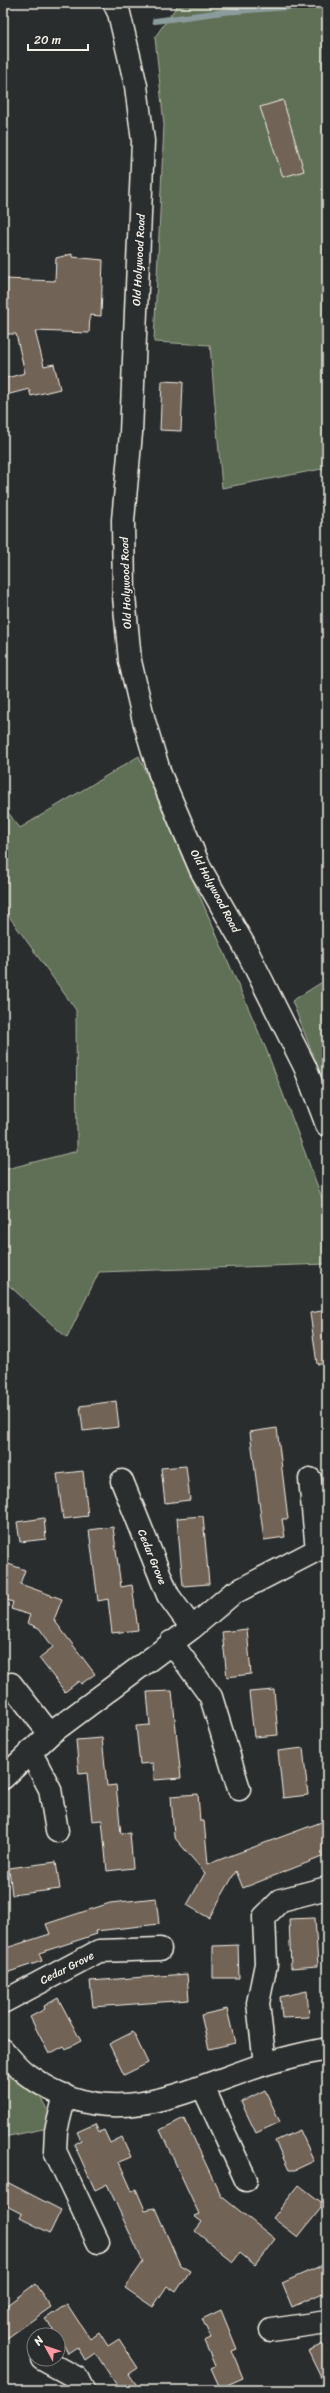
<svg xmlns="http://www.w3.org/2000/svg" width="330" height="2393" font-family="Sriracha,sans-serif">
<rect width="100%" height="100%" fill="#2a2d2e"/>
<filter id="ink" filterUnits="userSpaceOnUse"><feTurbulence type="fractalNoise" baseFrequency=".025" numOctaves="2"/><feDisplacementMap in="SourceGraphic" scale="8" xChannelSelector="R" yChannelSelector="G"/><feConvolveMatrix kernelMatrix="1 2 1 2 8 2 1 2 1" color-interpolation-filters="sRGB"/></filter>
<g filter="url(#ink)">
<path fill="#617057" stroke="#aab0a0" d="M179,3H327V468L222,488L210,345L154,342L164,125L155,37Z
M139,756L266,1049L327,1211V1264L99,1272L67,1338L3,1280V1170L77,1151L76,1010L3,908V806L20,828Z
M327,979V1091L292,1001Z
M3,2073L39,2095L51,2116L48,2128L9,2136L3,2139Z"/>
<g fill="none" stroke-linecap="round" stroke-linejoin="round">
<path stroke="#8c9c9c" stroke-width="6" d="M155,21L223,12L327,4"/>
</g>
<path fill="#716357" stroke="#f4f1e8" d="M283,100L304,171L283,177L260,107Z
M72,254V257L103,260L101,316L90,315L89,333L35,331L44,366L54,364L60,389L31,396L29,389L6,395L3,379L25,373L16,334H3L5,279L55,281L56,258Z
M162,381L183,382L181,431L160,430Z
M327,1310V1363L317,1364L310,1313Z
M116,1401L119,1427L83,1431L80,1406Z
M277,1428L288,1519H282L285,1537L264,1540L250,1432Z
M186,1466L190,1500L165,1503L161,1468Z
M83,1471L88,1516L63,1519L57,1474Z
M203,1516L209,1584L183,1586L177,1518Z
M44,1518L46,1539L20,1542L17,1522Z
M113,1527L121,1587L132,1585L138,1630L112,1633L108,1599L98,1601L89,1530Z
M3,1562L25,1570L20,1584L62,1599L54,1620L95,1674L81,1684L79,1681L65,1692L39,1658L53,1647L39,1628L27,1623L30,1615L11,1609L13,1602L3,1599Z
M247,1629L251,1674L227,1677L222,1632Z
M274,1690L278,1735L254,1737L249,1692Z
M172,1691L181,1778L154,1780L153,1763L140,1764L136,1726L150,1725L147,1692Z
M102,1738L107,1786L116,1785L121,1834L130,1833L133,1868L107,1871L102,1820L92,1821L87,1773L79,1774L76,1740Z
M303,1748L308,1795L283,1798L278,1751Z
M198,1794L200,1821H204L208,1864L327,1820V1855L243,1888L236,1871L209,1918L187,1905L205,1873L174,1837L171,1796Z
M56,1862L60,1889L12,1895L9,1868Z
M156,1898L159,1924L96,1931L97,1934L39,1953L42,1961L3,1974V1949L50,1934L46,1924L110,1903Z
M315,1918L318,1966L291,1968L289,1919Z
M238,1945L239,1978H213V1946Z
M187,1974L189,2000L93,2007L90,1981Z
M307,1991L309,2017L282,2018L280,1997Z
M58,1998L81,2041L66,2049L64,2046L49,2054L30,2017L45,2009L44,2006Z
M227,2009L235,2043L209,2049L201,2015Z
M133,2032L148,2063L124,2075L109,2044Z
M265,2090L280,2122L256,2133L241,2102Z
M184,2118L221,2196L275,2239L255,2265L240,2253L233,2262L195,2231L202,2222L194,2216L199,2214L160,2130Z
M95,2124L99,2132L104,2130L110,2143L122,2137L131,2157L119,2162L132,2191L136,2189L145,2210L155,2208L180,2265L190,2271L176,2292L167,2286L153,2307L125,2288L143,2262L107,2184L95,2190L74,2144L81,2140L77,2132Z
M300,2130L314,2161L295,2170H289L275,2141Z
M3,2180L61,2210L50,2233L20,2218L22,2214L3,2204Z
M299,2185L321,2202V2208L298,2237L273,2218Z
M327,2263V2291L292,2307L282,2283Z
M35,2284L51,2307L3,2341V2308Z
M67,2304L90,2339L99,2332L108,2346L119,2339L138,2368L129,2374L140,2390H120L96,2354L86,2361L77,2347L68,2353L58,2335L45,2319Z
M221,2310L237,2349L232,2351L243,2378L220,2388L211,2368L215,2366L204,2341L211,2338L202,2319Z
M327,2342V2390L308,2351Z"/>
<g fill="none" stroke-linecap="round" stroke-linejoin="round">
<g stroke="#f4f1e8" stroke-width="25">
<path id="minor" d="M114,3L119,13L136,86L143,141L131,433L123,520L124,596L130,661L144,721L160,774L201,870L244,945L305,1067L327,1125
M310,1479L317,1550
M122,1481L168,1595L192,1628
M171,1642L211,1697L239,1789
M11,1684L50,1734
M30,1751L50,1789L57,1831
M3,1778L50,1734L192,1628L232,1594L317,1550L327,1549
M3,2002L99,1951L160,1949
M3,2050C11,2059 19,2070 29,2076C112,2135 182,2091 265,2064C285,2058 306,2053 327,2049
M265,2064L258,2003L266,1964L264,1917L281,1900L327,1888
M203,2087L246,2180
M65,2095L56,2131L55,2151L98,2242
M271,2330L327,2322
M42,2359L77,2378L83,2390"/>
</g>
<use href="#minor" stroke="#2a2d2e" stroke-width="22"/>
</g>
</g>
<g text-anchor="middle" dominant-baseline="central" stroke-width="3.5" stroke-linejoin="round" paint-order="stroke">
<g font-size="11" fill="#f4f1e8" stroke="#2a2d2e">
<text transform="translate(139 260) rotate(-87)">Old Holywood Road</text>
<text transform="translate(126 583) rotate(-92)">Old Holywood Road</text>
<text transform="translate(215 891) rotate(62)">Old Holywood Road</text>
<text transform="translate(152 1557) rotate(68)">Cedar Grove</text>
<text transform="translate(67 1968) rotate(-27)">Cedar Grove</text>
</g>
</g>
<rect width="330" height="2393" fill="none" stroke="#2a2d2e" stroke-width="16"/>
<rect x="8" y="8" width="314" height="2377" fill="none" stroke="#f4f1e8" stroke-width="1.5" filter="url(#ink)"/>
<g transform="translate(46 2347) rotate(310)"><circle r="19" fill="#2a2d2e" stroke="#7b7b78"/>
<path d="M0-3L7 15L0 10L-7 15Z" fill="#ff9aa2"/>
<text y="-6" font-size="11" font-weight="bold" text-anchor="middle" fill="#f4f1e8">N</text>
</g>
<path d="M28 44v6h60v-6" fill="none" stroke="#f4f1e8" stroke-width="2"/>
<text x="34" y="44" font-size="12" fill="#f4f1e8" stroke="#2a2d2e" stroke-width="3" paint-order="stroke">20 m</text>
</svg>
